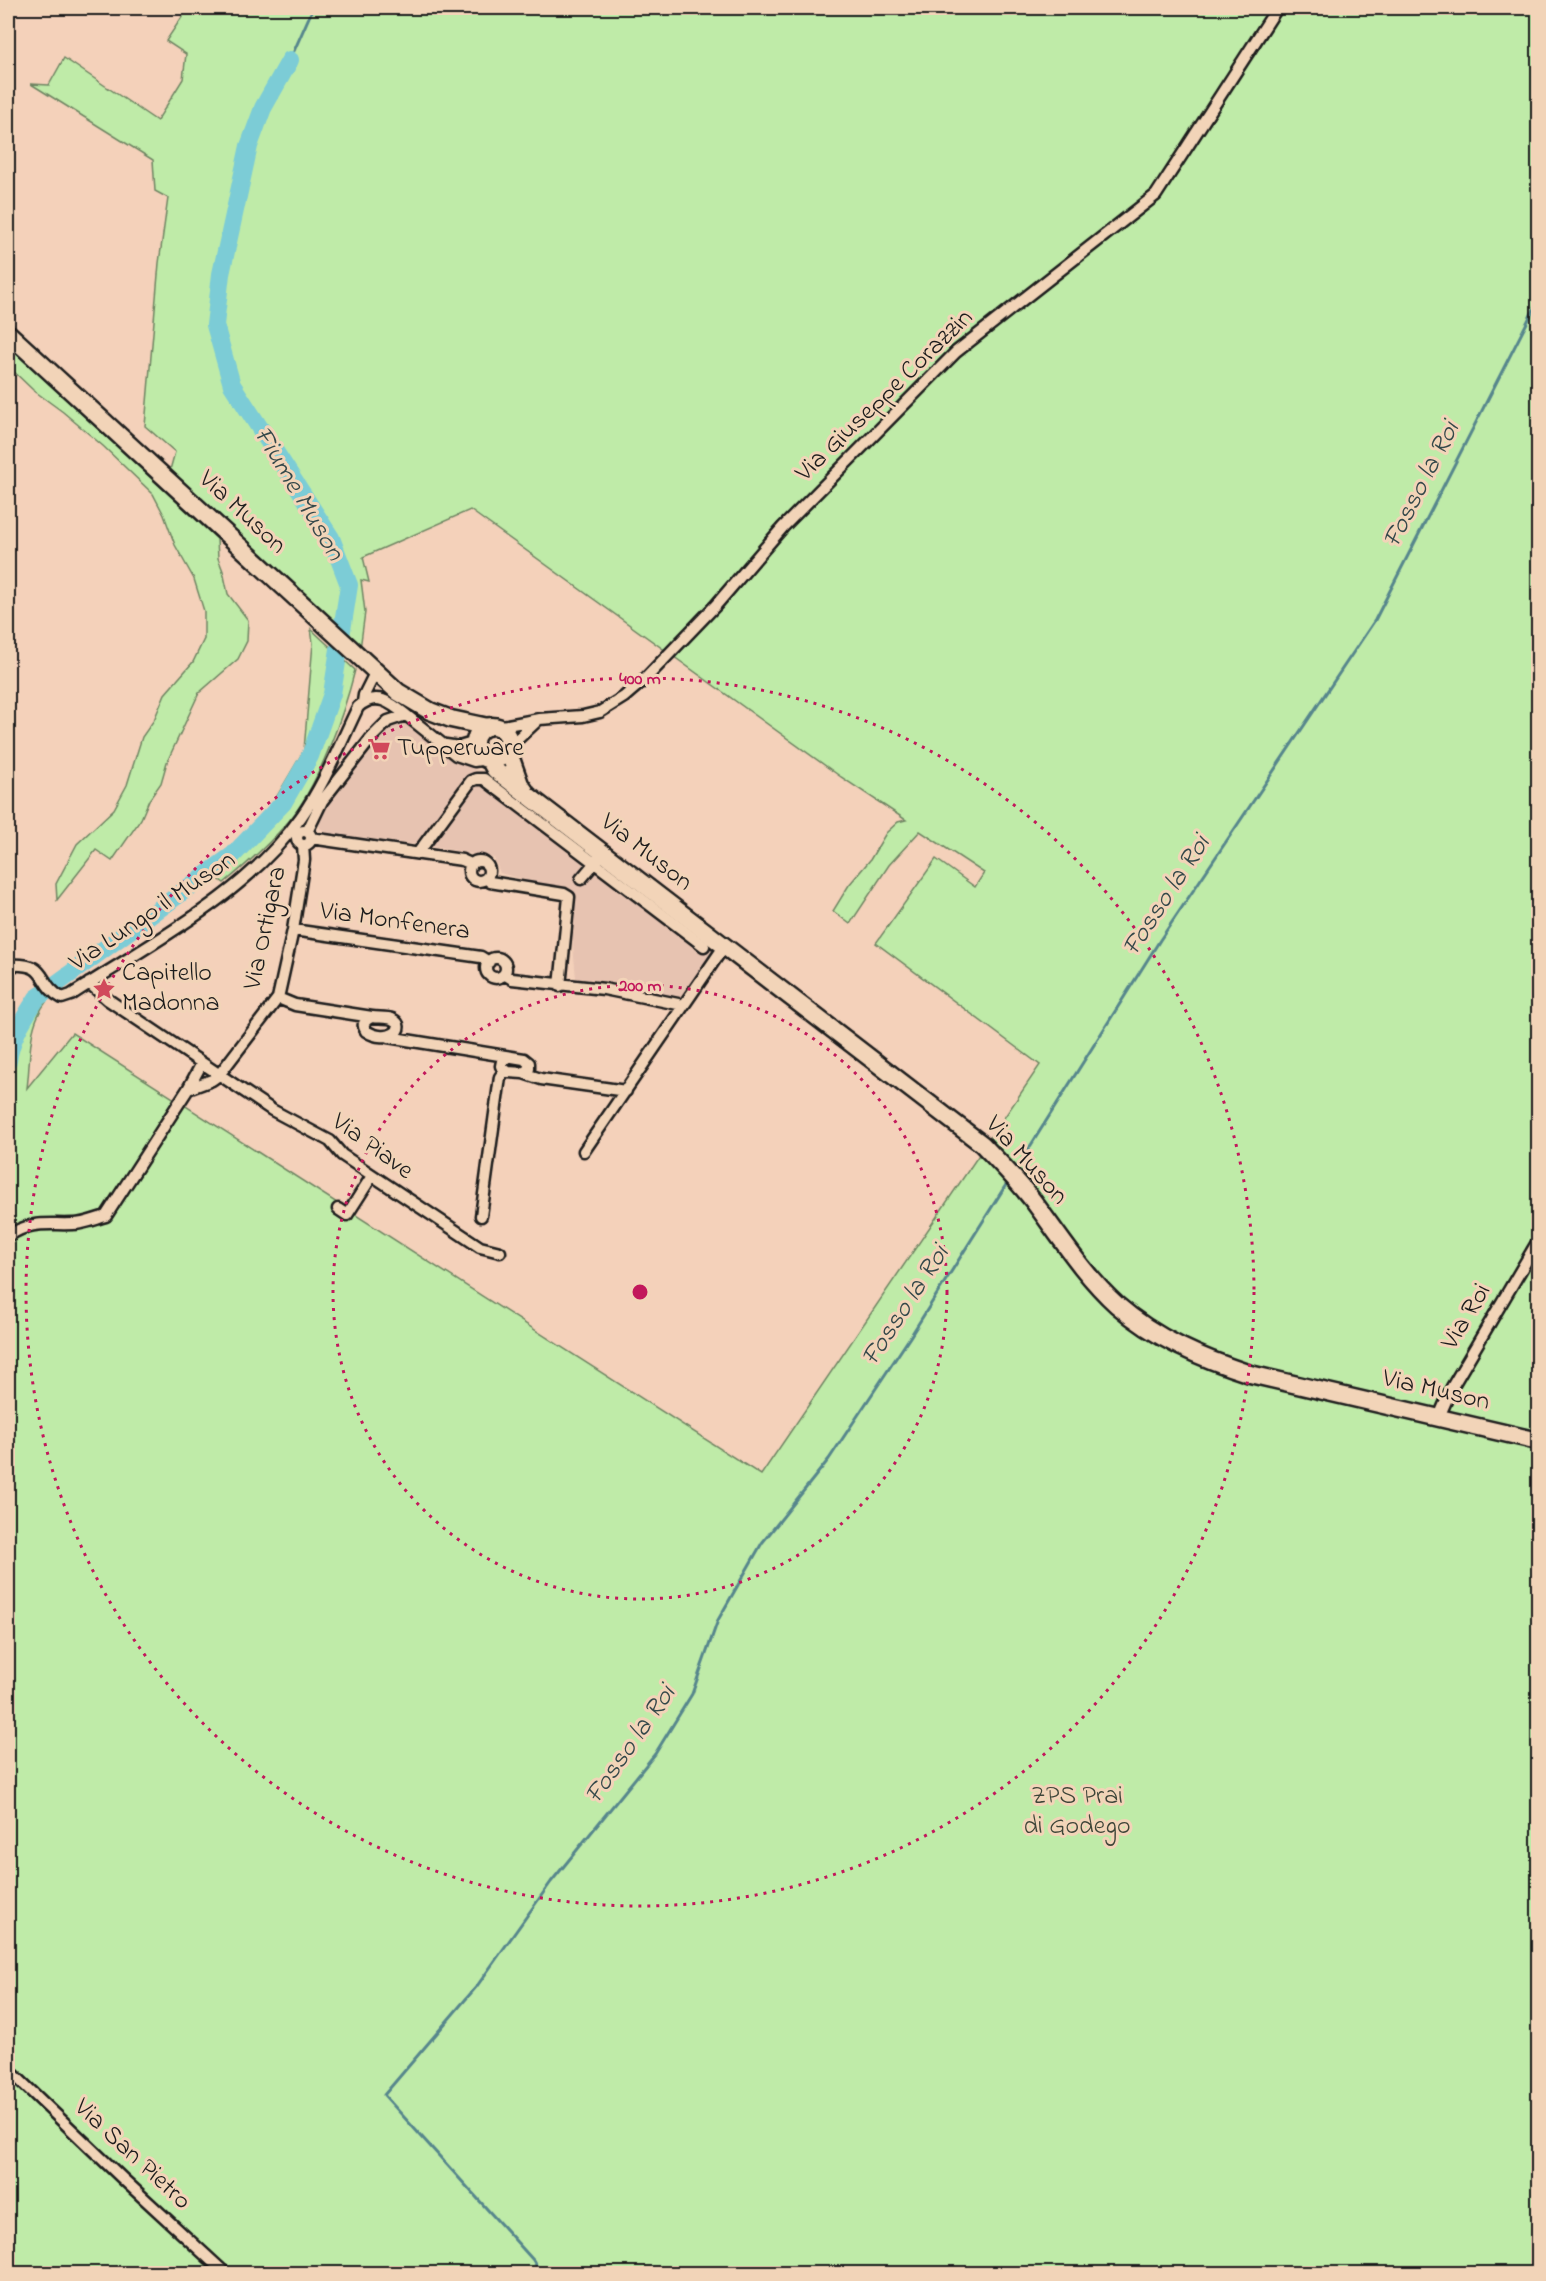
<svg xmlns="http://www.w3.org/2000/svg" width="1546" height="2281" font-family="'Indie Flower',sans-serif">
<rect width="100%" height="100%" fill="#f4d1ba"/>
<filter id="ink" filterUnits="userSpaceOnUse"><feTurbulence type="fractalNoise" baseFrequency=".0167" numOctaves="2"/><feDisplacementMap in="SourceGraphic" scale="12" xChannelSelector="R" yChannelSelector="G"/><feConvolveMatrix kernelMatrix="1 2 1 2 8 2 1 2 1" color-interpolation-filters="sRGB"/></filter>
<g filter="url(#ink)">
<path fill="#e7c3b1" d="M395,721H410L714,952L684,1007L576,978L568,892L500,873L494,858L435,847L329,834L320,828L318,816L339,784L379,733Z"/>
<path fill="#bfeba8" stroke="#6e8462" stroke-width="1.5" d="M188,8H1538V2273H8V1041C17,1032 17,1026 22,1015C26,1005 32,997 39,989L46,1002C27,1027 31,1059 27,1088L72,1033L761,1475L1040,1065L876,943L936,859L975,887L984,873L920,831L889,865L850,924L833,911L849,885L870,860L886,833L898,822L906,820L841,777L470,510L363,557L369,582L361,580L365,612L360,649L170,470L175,452L145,426L159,263L168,198L155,191L153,160L31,84L49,85L64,58L157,121L183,79L186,54L166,41Z
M8,346L217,539L218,558L223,571L228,594L248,620L247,641L238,659L199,693L167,762L161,783L149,800L141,819L112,861L96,850L57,900L56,884L77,844L114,809L127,785L142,737L154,720L165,694L193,662L204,639V611L194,579L175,545L164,515L153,494L103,446L63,412L33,390L8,366Z
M311,629L355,670C344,714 318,787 288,822C269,844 246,865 224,883L209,872L246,849L304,750L313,643Z"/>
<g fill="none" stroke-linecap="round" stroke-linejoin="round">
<path stroke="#56868c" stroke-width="3" d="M290,60L313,8
M1014,1172L1160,940L1375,620L1538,301
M541,2274L533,2260L384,2095L477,1986L551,1882L655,1754L692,1694L718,1620L762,1543L829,1459L910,1337L1009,1180"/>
<path stroke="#7cccd6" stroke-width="18" d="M8,1061C11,1037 24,1018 37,998L233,855L283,803L310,756L332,694L349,585L331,538L232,385L215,325L221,274L249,146L263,108L290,60"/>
<g stroke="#1c1c1c" stroke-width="15">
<path id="minor" d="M363,702L364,695L376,671
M539,719L583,716L600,712L624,697L645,679L716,605L783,527L956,352L1156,195L1277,8
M497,727L539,719L509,747
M446,745L459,747L476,742
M297 838a7 7 0 1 1 14 0a7 7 0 1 1-14 0Z
M307,832L322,801L373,736L388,721L406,715L456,755L474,761L487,759
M311,838L462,860L471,864
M418,853L471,781L476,779H484L704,946
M469 871a10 10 0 1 1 20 0a10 10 0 1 1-20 0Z
M487,877L490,882L564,894L569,897L560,986
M581,879L598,859
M293,930L481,957L489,962
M486 968a10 10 0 1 1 20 0a10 10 0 1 1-20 0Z
M8,965C51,962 35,983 62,998L71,995C152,942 244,897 301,817C325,783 340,744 358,707C376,691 390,702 406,715
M504,974L512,979L604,989L683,1005
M89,983L107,999L272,1110L330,1141L342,1155L480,1247L500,1252
M278,998L295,1005L372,1017
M372,1017C378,1018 387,1017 392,1019C410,1028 387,1045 366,1031C361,1024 365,1020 372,1017Z
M388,1037L524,1059L529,1063V1069L523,1073L508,1072L501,1066L502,1061L508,1057
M523,1073L541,1079L626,1091
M188,1089L212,1080L219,1075L278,998L293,930L304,860L303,845
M584,1151L725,945
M338,1209L347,1215L372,1176
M481,1216L500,1077L505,1070
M8,1236C32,1220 46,1225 73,1224C84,1224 95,1219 106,1216L188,1089L202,1063
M1439,1417L1452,1387L1538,1241
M8,2069L123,2179L226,2274"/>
</g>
<g stroke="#1c1c1c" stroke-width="21">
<path id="secondary" d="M8,333L398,692L430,711L451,719L488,727
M475 743a17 17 0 1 1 34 0a17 17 0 1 1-34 0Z
M508,750L520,784L525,791
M489,759L495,770L982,1144C1000,1163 1018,1181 1034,1202C1060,1237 1084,1275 1117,1305C1156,1339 1201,1358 1250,1374L1538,1441"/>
</g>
<use href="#minor" stroke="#f2d4b8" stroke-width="10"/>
<use href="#secondary" stroke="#f2d4b8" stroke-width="16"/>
</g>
</g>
<g fill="none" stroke="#c2185b" stroke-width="3" stroke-dasharray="3 6">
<circle cx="640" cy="1292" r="307"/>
<circle cx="640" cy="1292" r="614"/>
</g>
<defs>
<g id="supermarket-bare" transform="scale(1.8)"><path d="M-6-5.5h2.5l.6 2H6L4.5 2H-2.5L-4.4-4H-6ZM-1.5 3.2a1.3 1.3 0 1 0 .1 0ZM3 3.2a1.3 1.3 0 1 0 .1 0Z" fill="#d1495b" stroke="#f2d4b8" stroke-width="2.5" paint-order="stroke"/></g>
<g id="sight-bare" transform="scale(1.8)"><path d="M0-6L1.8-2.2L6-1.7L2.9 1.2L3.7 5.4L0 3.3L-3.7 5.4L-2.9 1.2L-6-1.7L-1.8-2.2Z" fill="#d1495b" stroke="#f2d4b8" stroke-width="2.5" paint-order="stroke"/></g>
</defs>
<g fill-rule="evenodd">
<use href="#supermarket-bare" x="379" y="749"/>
<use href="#sight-bare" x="104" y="989"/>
</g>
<g text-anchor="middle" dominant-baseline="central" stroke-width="6" stroke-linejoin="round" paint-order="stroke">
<g font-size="26" fill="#1c1c1c" stroke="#f2d4b8">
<text transform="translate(885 396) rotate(-44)">Via Giuseppe Corazzin</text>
<text transform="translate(242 513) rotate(43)">Via Muson</text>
<text transform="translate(646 853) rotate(38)">Via Muson</text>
<text transform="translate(153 912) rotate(-34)">Via Lungo il Muson</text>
<text transform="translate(395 922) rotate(8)">Via Monfenera</text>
<text transform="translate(266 928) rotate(-78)">Via Ortigara</text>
<text transform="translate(372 1147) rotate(36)">Via Piave</text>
<text transform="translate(1026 1161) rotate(48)">Via Muson</text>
<text transform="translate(1467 1317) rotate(-59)">Via Roi</text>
<text transform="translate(1436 1391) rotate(13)">Via Muson</text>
<text transform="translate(132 2155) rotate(43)">Via San Pietro</text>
</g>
<g font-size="26" fill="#1c1c1c" stroke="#f2d4b8" text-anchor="start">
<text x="397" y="749">Tupperware</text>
<text x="122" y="974">Capitello<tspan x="122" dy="30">Madonna</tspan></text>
</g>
<g font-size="26" fill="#3d4538" stroke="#f2d4b8">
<text x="1077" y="1797">ZPS Prai<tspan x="1077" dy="30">di Godego</tspan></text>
</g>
<g font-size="27" font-style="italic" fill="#34484a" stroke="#f2d4b8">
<text transform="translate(1422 485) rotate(-63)">Fosso la Roi</text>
<text transform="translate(298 494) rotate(59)">Fiume Muson</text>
<text transform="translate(1167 896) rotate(-57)">Fosso la Roi</text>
<text transform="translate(906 1306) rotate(-57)">Fosso la Roi</text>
<text transform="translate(631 1745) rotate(-55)">Fosso la Roi</text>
</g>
</g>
<circle cx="640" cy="1292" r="9" fill="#c2185b" stroke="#f2d4b8" stroke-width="3"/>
<g font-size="18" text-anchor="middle" font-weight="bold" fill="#c2185b" stroke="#f2d4b8" stroke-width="6" stroke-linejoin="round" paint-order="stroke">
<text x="640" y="684">400 m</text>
<text x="640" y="991">200 m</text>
</g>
<rect width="1546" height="2281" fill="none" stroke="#f2d4b8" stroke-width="30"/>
<rect x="15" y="15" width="1516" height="2251" fill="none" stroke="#1c1c1c" stroke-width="2" filter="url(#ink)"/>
</svg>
